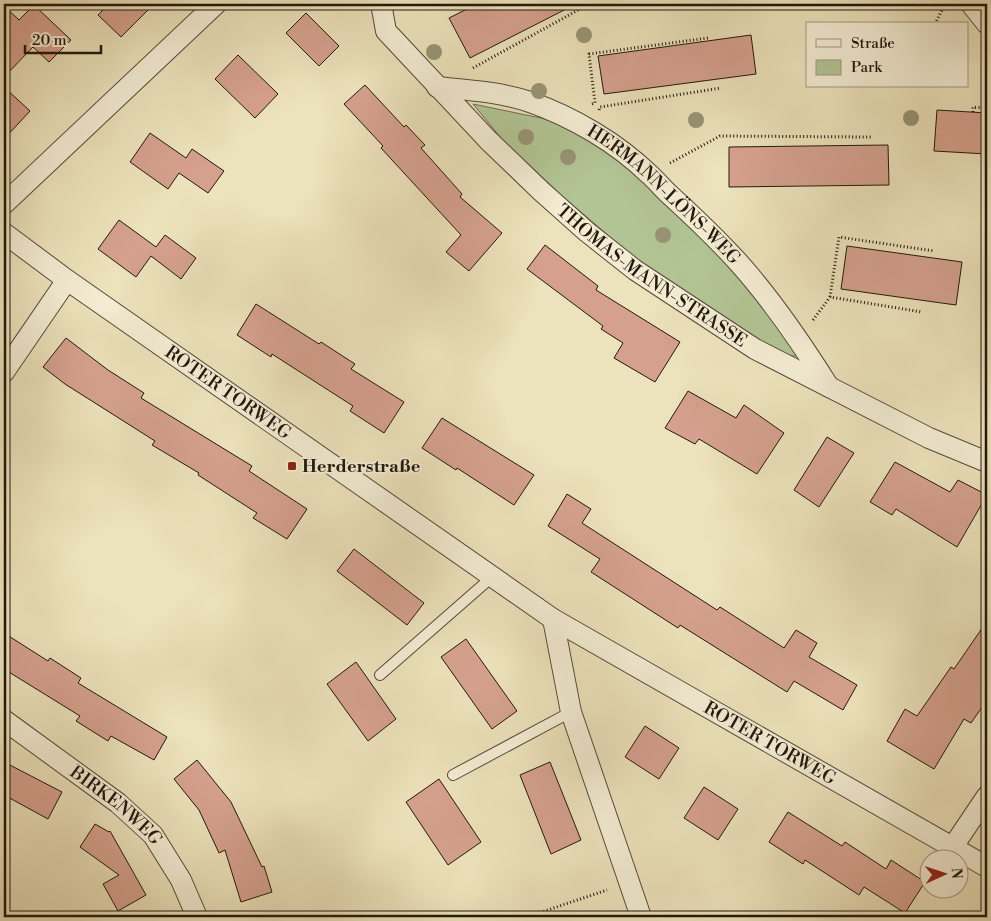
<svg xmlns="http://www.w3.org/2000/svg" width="991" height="921" font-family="'Libre Bodoni',serif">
<rect width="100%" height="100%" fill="#ece2bb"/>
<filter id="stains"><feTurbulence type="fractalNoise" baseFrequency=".004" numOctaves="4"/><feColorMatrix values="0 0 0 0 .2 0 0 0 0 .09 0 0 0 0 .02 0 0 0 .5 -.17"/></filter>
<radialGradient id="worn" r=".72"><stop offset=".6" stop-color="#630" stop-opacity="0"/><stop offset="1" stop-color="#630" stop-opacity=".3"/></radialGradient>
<path fill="#b2c494" stroke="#6a6e50" d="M473,104L555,121L625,160L758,295L798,350L796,356H790L761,342L644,266L561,195L501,138Z"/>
<path fill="#d5a18e" stroke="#21180d" d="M109,4H154L121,37L98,15Z
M477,4H576L470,58L449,18Z
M34,5L71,40L49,62L33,47L4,77V6L19,20Z
M306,13L339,46L319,66L286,33Z
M751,35L756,74L604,94L598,56Z
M238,55L278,94L255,118L215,79Z
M365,85L404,127L406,125L425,145L421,148L462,194L460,197L502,233L469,271L446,252L461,235L381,148L383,146L344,104Z
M4,87L30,111L4,139Z
M937,110L987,113V154L934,151Z
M150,133L186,158L192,149L224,171L208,193L179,173L168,189L130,162Z
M888,145L889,185L729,187V147Z
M119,220L156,247L165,235L196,258L181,279L151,256L136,277L98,249Z
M545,245L598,286L596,290L680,342L655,382L614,358L623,343L601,329L603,326L527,269Z
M847,246L962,262L956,305L841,289Z
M256,304L319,344L321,342L355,364L351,369L404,402L384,433L350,411L353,406L272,354L271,357L237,335Z
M66,338L108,370L144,393L141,398L252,466L249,471L307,509L287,539L253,518L257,513L198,475L199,473L152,445L155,441L65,384L43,367Z
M688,391L736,418L744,405L784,433L757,474L699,439L695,444L665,428Z
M442,418L534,475L514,505L457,468L456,470L422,448Z
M827,437L854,453L819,507L794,490Z
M895,462L950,492L958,480L987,495L957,547L896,509L892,515L870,502Z
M567,494L591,509L582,523L717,610L720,607L784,648L796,630L817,643L809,657L857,685L843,710L794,681L787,692L680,625L678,628L591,572L600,559L548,526Z
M354,549L424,603L407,625L337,571Z
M987,621V700L971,723L964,719L934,769L887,741L905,709L917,716L951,667L954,669Z
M4,633L48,661L50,658L81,678L78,683L167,737L154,760L111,736L108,741L76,721L80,716L4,669Z
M466,639L517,711L492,729L441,657Z
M356,662L396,719L368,741L327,684Z
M645,726L679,748L659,779L625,757Z
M197,760L231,802L262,867L264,866L272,892L241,902L225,850L219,853L199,810L174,779Z
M4,762L62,792L48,819L4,795Z
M550,762L581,840L551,854L520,775Z
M439,779L481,842L448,865L406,802Z
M704,787L738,809L718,840L684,818Z
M788,812L842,846L845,842L886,869L891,860L925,882L905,913L864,887L859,895L805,860L803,864L769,842Z
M95,824L109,832L110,831L146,895L118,911L103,884L119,875L80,847Z"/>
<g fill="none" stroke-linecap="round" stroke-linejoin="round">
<g stroke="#544a38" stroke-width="12">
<path id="service" d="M380,675L492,577
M453,775L571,712"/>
</g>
<g stroke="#544a38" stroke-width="22">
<g id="minor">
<path d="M971,4L987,24"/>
<path id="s1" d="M382,9L386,31L488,140L541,191L587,232L635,270L755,349L929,438L987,462"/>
<path id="s2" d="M437,87C468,90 501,92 530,102C573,117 617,143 649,174C657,181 663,189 671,196C694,217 717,239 738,262C773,301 802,344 829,387"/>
<path d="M4,204L216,4"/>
<path id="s3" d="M4,233L67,280L553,619L987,867"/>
<path d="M4,372L67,280"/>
<path d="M553,619L571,712L641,917"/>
<path id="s4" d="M4,720L118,803L153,835L181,880L197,917"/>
<path d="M952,848L987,796"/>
</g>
</g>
<path stroke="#21180d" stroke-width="3" stroke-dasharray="1 2.5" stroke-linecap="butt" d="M935,24L945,4
M473,68L589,4
M592,104L595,103L589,54L708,38
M599,110L600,107L721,88
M973,112V107L987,108
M670,163L720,136L871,137
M830,297L839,237L934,251
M813,320L830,297L922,312
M527,917L607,890"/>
<use href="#service" stroke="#f3ecd3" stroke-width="10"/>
<use href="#minor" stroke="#f3ecd3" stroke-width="20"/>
</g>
<g fill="#989475">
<circle cx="584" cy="35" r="8"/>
<circle cx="434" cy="52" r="8"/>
<circle cx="539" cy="91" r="8"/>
<circle cx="911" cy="118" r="8"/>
<circle cx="696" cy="120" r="8"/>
<circle cx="526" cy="137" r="8"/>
<circle cx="568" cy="157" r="8"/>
<circle cx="663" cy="235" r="8"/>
</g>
<rect fill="#8f2418" stroke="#f3ecd3" stroke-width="2" x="287" y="461" width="10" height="10" rx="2.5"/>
<g text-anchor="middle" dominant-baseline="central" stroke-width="4" stroke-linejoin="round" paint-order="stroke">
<g font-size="18" fill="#21180d" stroke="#f3ecd3">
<text stroke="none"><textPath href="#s2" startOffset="259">HERMANN-LÖNS-WEG</textPath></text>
<text stroke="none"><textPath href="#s1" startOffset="385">THOMAS-MANN-STRASSE</textPath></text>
<text stroke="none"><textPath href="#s3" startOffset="275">ROTER TORWEG</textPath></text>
<text stroke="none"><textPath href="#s3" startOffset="921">ROTER TORWEG</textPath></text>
<text stroke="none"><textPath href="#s4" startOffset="141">BIRKENWEG</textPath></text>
</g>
<g font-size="18" font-weight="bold" fill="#21180d" stroke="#f3ecd3" text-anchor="start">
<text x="302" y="466">Herderstraße</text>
</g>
</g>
<rect width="991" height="921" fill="none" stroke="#ece2bb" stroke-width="20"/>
<rect x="5" y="5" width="981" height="911" fill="none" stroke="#21180d" stroke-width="2.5"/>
<rect x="10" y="10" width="971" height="901" fill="none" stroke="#21180d"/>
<rect x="806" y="22" width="162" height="65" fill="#f3ecd3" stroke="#9f9784"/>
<rect x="816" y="39" width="25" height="8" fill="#f3ecd3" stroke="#9f9784"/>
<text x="851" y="48" font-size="15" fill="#21180d">Straße</text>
<rect x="816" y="60" width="25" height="15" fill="#b2c494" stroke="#9f9784"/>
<text x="851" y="72" font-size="15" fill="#21180d">Park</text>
<g transform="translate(944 874) rotate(87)"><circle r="24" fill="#f3ecd3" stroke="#9f9784"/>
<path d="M0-4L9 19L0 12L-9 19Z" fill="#8f2418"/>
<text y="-8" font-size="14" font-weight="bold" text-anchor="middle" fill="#21180d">N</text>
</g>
<path d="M25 45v8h76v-8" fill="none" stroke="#21180d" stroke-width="2.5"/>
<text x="32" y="45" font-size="15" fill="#21180d" stroke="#f3ecd3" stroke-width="4" paint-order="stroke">20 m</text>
<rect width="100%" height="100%" filter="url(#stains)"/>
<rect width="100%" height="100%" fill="url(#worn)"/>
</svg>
